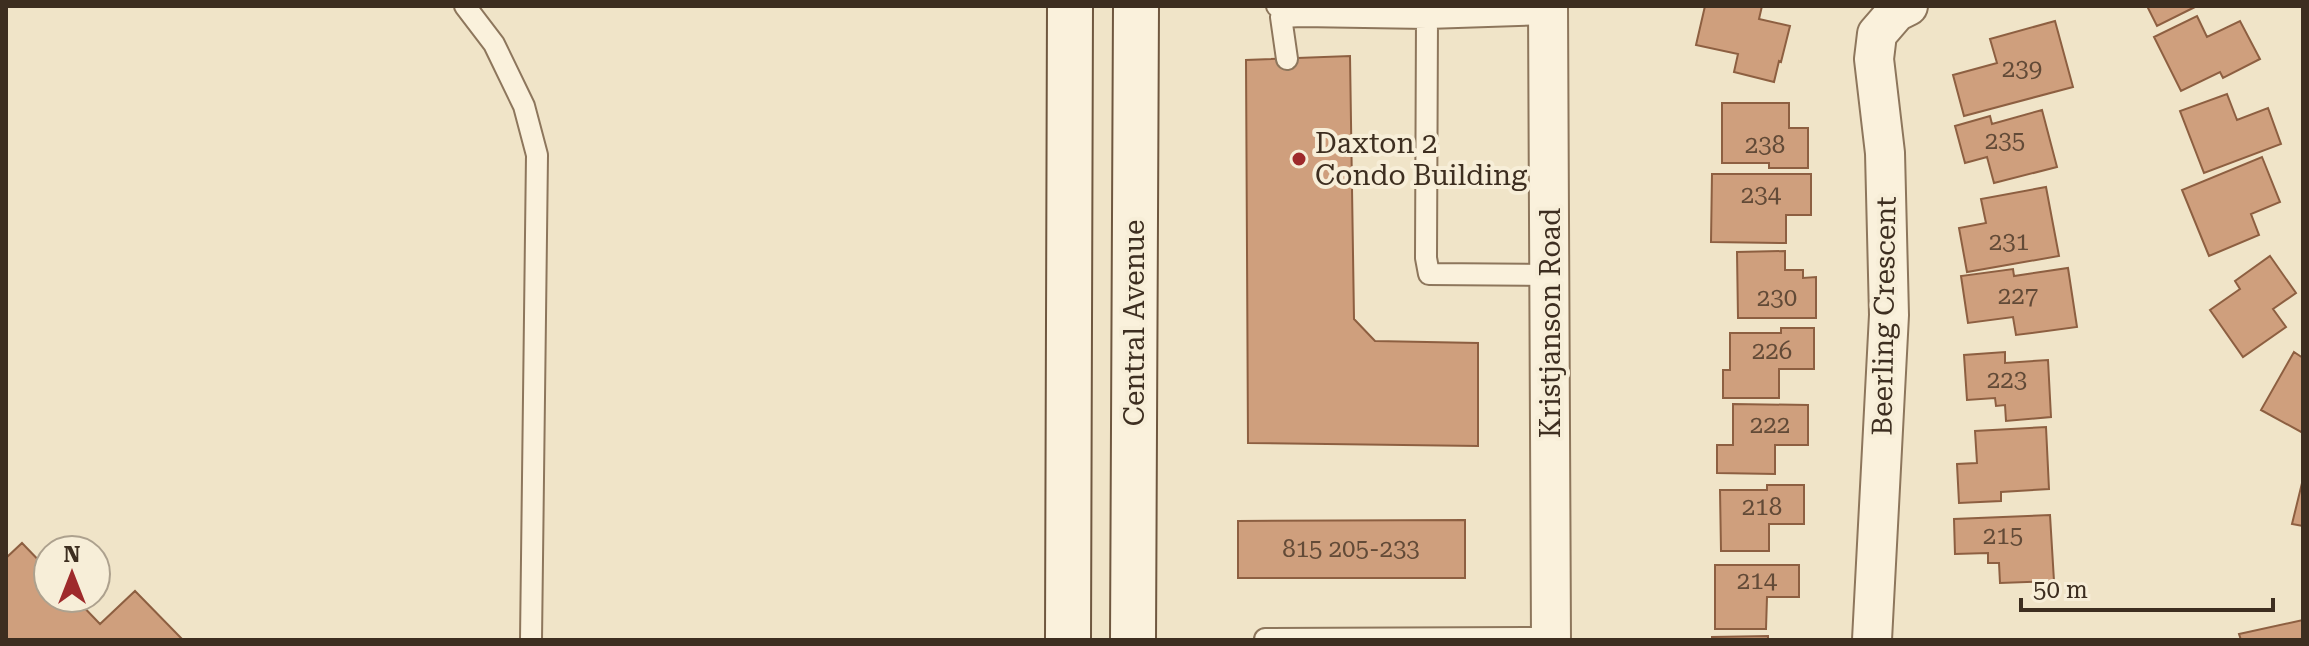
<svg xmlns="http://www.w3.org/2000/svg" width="2309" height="646" font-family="'Roboto Serif',serif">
<rect width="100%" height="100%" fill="#f0e4c8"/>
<path fill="#cf9f7d" stroke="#8d5f41" stroke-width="2" d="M1705,6H1762L1759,19L1790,26L1781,62L1779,61L1774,82L1734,72L1738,54L1696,45Z
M2147,6H2197L2157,26Z
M2197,16L2207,37L2240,21L2260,59L2223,78L2220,72L2181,91L2154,37Z
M2055,21L2073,87L1964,116L1953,75L1997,63L1990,39Z
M1350,56L1354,319L1375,341L1478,343V446L1248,443L1246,60Z
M2227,94L2237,120L2268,108L2281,144L2204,173L2180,111Z
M1722,103H1789V128H1808V168H1769V163H1722Z
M2042,110L2057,167L1994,183L1987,157L1965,163L1955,126L1990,116L1992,124Z
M2262,157L2280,202L2251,214L2259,235L2209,256L2182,190Z
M1712,174H1811V215H1786V243L1711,242Z
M2046,187L2059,256L1967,272L1959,228L1986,223L1981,199Z
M1785,251V270H1803V278L1816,277V318H1738L1737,252Z
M2270,256L2296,293L2273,309L2286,327L2243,357L2210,310L2240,289L2235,281Z
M2068,268L2077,327L2016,335L2013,317L1968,323L1961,276L2013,269L2014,276Z
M1781,328H1814V369H1779V398H1723V370H1730V333H1781Z
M2005,352V363L2048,360L2051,417L2006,421L2005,405L1996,406L1995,398L1967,400L1964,355Z
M2294,352L2303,358V433L2261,410Z
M1733,404L1808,405V445H1775V474L1717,473V445H1733Z
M2046,427L2049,489L2001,492V501L1959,503L1957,464L1977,463L1975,431Z
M2303,479V526L2292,524Z
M1767,485H1804V524H1769V551H1721L1720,490H1767Z
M2050,515L2054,581L2000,583L1999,563H1988V553L1955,554L1954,519Z
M1465,520V578H1238V521Z
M22,543L48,570V598H75L100,624L135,591L183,640H6V558Z
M1715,565H1799V597H1767L1766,629H1715Z
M2303,620V640H2241L2239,634Z
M1768,636V640H1712V637Z"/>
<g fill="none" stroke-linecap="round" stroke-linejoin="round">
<g stroke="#8d765c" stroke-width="24">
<path id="service" d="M465,6L494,44L524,106L537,155L531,640
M1277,6L1302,16L1427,18
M1548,14L1427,18L1426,258L1429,274L1551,275
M1287,59L1281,17L1302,16
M1265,639L1551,638"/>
</g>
<g stroke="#8d765c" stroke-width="42">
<path id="minor" d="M1548,6L1551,640
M1872,640L1889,315L1885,153L1874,59L1877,34L1896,12L1908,6"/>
</g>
<g stroke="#6f573f" stroke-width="48">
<path id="secondary" d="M1068,640L1070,6
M1133,640L1136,6"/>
</g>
<use href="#service" stroke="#faf1dc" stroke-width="20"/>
<use href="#minor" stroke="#faf1dc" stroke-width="38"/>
<use href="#secondary" stroke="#faf1dc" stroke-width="44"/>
</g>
<circle fill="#9e2a2b" stroke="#f7eed8" stroke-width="3" cx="1299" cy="159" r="8"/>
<g text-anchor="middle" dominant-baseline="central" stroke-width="8" stroke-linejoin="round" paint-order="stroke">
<g font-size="24" fill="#624a37">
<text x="2022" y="69">239</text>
<text x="2005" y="141">235</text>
<text x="1765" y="145">238</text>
<text x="1761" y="195">234</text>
<text x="2009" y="242">231</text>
<text x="2018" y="296">227</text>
<text x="1777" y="298">230</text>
<text x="1772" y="351">226</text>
<text x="2007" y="380">223</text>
<text x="1770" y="425">222</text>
<text x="1762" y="507">218</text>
<text x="2003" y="536">215</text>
<text x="1351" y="549">815 205-233</text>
<text x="1757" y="581">214</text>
</g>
<g font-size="28" fill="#3d2e20" stroke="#f7eed8" text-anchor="start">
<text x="1315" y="143">Daxton 2<tspan x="1315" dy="32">Condo Building</tspan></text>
</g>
<g font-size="28" fill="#3d2e20" stroke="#f7eed8">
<text transform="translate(1884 316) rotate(-89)">Beerling Crescent</text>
<text transform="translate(1134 323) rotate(-90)">Central Avenue</text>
<text transform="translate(1550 323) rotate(-90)">Kristjanson Road</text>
</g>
</g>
<rect width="2309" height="646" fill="none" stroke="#3d2e20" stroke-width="16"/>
<g transform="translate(72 574)"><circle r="38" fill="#f7eed8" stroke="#ada18e" stroke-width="2"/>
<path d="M0-6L14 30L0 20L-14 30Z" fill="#9e2a2b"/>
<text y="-12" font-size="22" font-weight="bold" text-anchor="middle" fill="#3d2e20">N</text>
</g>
<path d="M2021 598v12h252v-12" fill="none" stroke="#3d2e20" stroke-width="4"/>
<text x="2033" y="598" font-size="24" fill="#3d2e20" stroke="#f7eed8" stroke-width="6" paint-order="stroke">50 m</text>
</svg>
